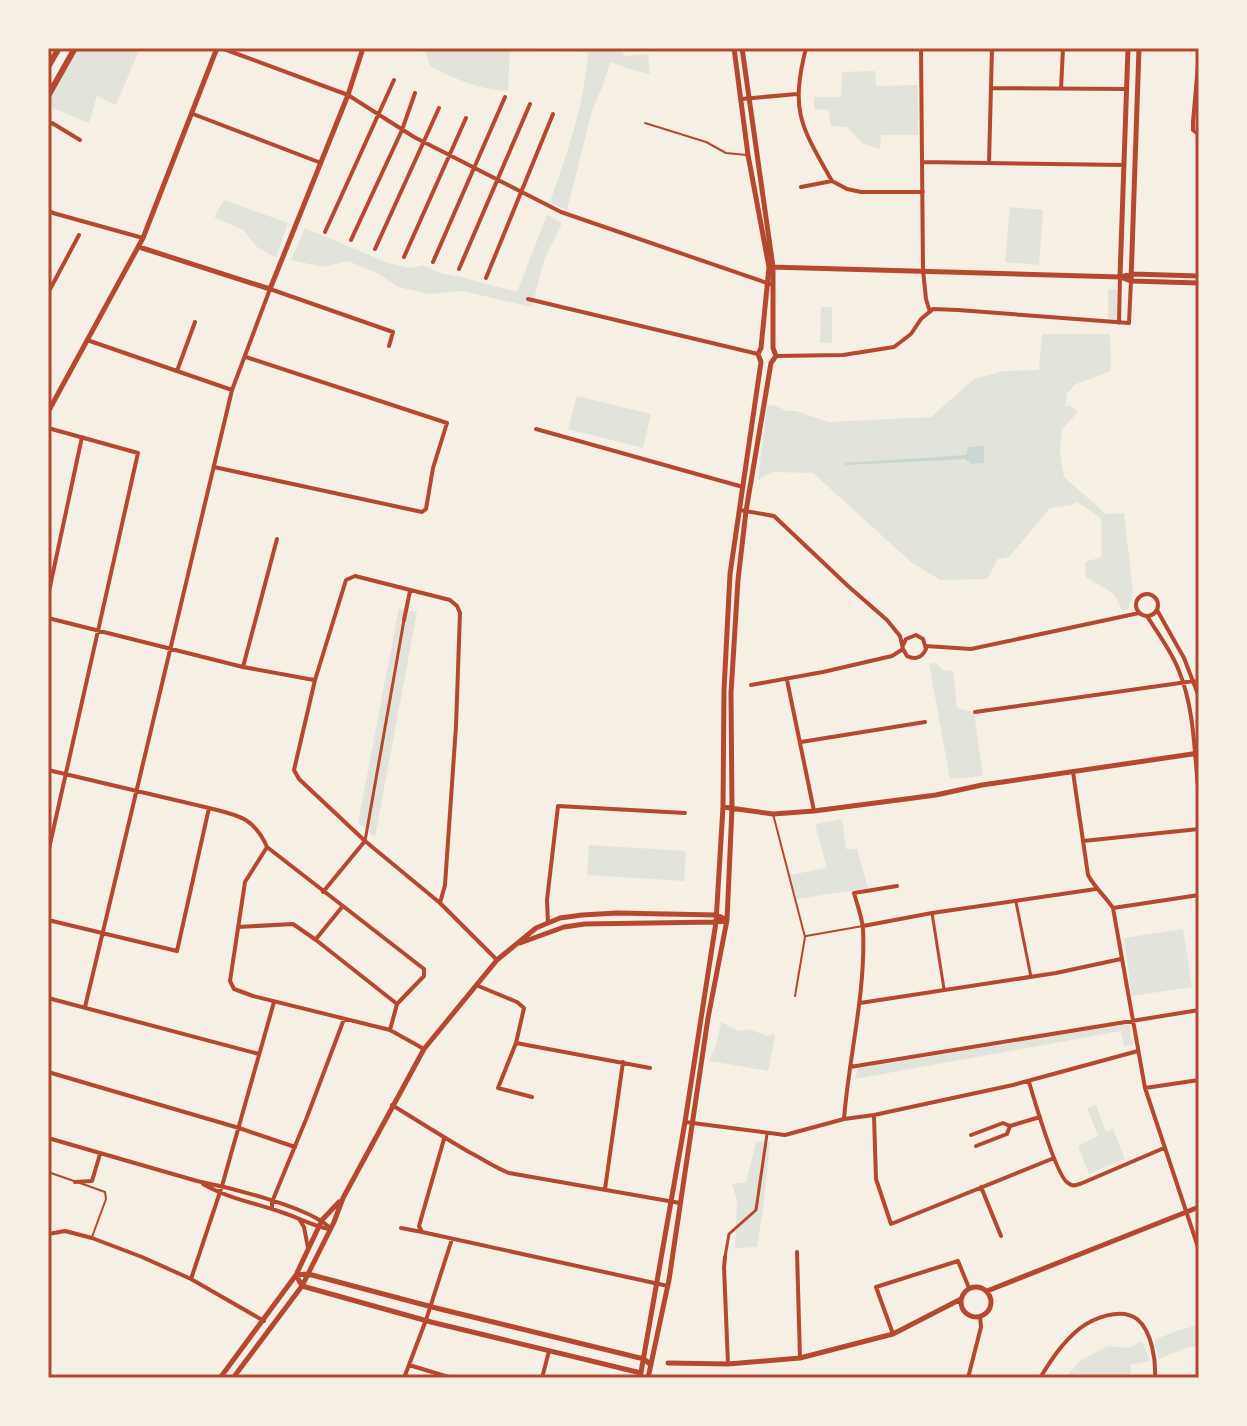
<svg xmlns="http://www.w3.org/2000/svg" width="1247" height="1426" font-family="'PT Serif',serif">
<rect width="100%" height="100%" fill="#f6efe4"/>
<path fill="#e2e4dc" d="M78,48H140L116,105L97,96L89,123L48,106V100Z
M414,48H510L508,91C479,90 455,79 430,66L426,53Z
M539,48H621L624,56L648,54L650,74L629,69L610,62L603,85L592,111L567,210L550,202C568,151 584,106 588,52L540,51Z
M875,71L876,86L918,85V135H881L880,149L862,143L847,127L831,126L829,110L814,109V97H841L842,72Z
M224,200L288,223L276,258L257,247L243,230L214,217Z
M1010,207L1043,210L1039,265L1005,262Z
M547,215L562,223L544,260L532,307L462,291L429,294L398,287L377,273L348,261L323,267L291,260L305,228L388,263L410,268L423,265L440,273L461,277L517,292Z
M1119,289L1118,321H1108V290Z
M821,307H832V343H820Z
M1042,334H1110L1111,371L1076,384L1067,393L1065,408L1069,405L1078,412L1062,429L1060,454L1064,477L1106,514L1124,513L1133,592L1128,610H1122L1114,594L1086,577L1085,562L1102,557L1101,518L1077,502L1072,505L1050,508L1009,557L998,559L987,579L940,580L911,562L813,473L772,472L758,480L767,406L774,405L787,411H796L829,422L931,417L974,379L1004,371L1039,370Z
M577,396L651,414L643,448L568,429Z
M399,608L417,612L375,837L358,823Z
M936,663L943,670L953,671L957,708L974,712L983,776L950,779L929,664Z
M842,819L846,849H857L868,888L797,899L789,875L827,868L815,824Z
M589,845L686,851L684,881L587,875Z
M1183,929L1192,987L1132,996L1124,938Z
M721,1022L739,1031L749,1029L767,1036L774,1033L775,1037L768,1071L709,1061L717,1042Z
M1129,1024L1133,1045L1124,1046L1121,1031L855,1079L858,1068Z
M1096,1105L1106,1132L1113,1129L1125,1159L1089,1174L1078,1146L1098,1136L1087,1108Z
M770,1141L765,1194L757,1247L735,1248L737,1201L732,1184L746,1182L756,1142Z
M1199,1325V1346L1188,1347L1159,1359L1154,1340L1179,1330Z
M1142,1341L1150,1361L1131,1365L1130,1378H1065L1081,1360L1108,1346L1129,1348Z"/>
<path fill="#c9d6d2" d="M984,446V463L970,464V461H967L966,459L845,465V463L966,455L969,447Z"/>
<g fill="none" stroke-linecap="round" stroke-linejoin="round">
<path stroke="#b5482f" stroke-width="2" d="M645,123L706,142L726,153L747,155
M773,814L805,937L795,996
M806,936L863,926
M48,1172L74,1181
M80,1183L105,1192L106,1199L92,1237"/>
<path stroke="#b5482f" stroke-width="3" d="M365,841L404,620
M1016,902L1031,977
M932,913L944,989
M725,1257L729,1234L756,1210L767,1134"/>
<path stroke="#b5482f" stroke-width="4" d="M221,48L348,95L414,137L561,212L770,284
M806,48C790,112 801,126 832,181
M921,48L923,270L926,299L930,312
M1199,54L1193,122V130L1199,135
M991,88L1127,89
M1061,89L1063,48
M741,99L797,94
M193,114L321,163
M48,126L52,123L80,140
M922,162L1124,165
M989,163L992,48
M801,187L832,181L847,189L861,192H923
M48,210L53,213L143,238
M325,232L394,80
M351,240L402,130L415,93
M375,249L439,108
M404,257L466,118
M433,262L505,97
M459,269L530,104
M486,278L553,114
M48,293L79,235
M528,299L758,354
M1119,323L1120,277
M87,340L232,390
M776,356L843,355L894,347L911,334L921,319L933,309L958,310L1129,323L1131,281
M177,371L195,322
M48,428L138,453L48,853
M536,429L743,487
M214,467L422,512L426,509L433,468L447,423L246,357
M740,510L774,516L848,586L887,620L900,636L903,649L907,656C915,660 922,658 926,649L923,639L916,635L906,639L903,645
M1136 605a11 11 0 1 1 22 0a11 11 0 1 1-22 0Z
M48,596L82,437
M1157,610L1184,658L1199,697
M1147,616C1158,634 1172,652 1179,671C1195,710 1194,754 1199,796
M48,618L243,667L314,680
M404,620L410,591
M926,646L971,649L1139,613
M243,667L277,539
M787,680L814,811
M751,685L823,672L892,656L903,649
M975,712L1194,681
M801,742L925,722
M48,770L209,808C237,815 254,817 267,847L424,969V976L397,1004L390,1030
M1073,772L1088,875C1095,888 1105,896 1113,908L1145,1088L1199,1250
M1083,841L1199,829
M267,847L245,882L230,981L234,989L253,996L390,1030L424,1049
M323,892L365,841
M440,903L445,885L456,726L460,613L457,606L450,600L355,576L346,580L315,680L294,770L299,779L365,841L440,903L497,960
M1113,908L1199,895
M48,920L177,951L209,808
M548,923L547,900L558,806L685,813
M863,926L932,913L1096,889
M238,927L293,924L316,940L397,1004
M316,939L342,907
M476,985L517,1002L524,1008L516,1043L498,1088L532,1097
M48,998L259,1054
M860,1003L1056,973L1121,959
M85,1007L232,390L270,289L393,332L389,346
M516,1043L650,1068
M850,1067L1199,1010
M48,1072L239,1128L295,1147
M1029,1082C1034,1099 1057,1177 1068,1183C1073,1187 1075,1185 1080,1184L1164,1148
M1145,1088L1199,1080
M392,1105C418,1121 443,1137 469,1152C483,1159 494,1167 509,1173L680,1203
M874,1116L876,1179L891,1224L1054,1158
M844,1119C849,1056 866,992 863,929C862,917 857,904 854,893L897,886
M685,1122L785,1135L844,1119L874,1115L1013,1085L1138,1051
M971,1135L1003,1123L1010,1126
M48,1138L197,1181C227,1187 310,1207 330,1228
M444,1139L419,1226L422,1232L668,1286
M976,1146L1007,1134L1010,1126L1040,1117
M75,1182L92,1181L100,1154
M203,1184C227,1198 255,1203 281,1212C297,1217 313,1226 329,1229
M981,1187L1001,1236
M605,1189L623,1062
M272,1209V1202L307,1117L344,1019
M299,1219L304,1227L308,1248
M401,1228L422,1232
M48,1234L65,1231L92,1238L142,1257L191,1279L264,1321
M797,1252L800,1358
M725,1257L724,1267L728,1364
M191,1279L222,1186L274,1002
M893,1334L876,1287L958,1261L969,1288
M409,1365L452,1378
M404,1378L426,1320L452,1239
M542,1378L549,1351
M968,1378L981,1327L980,1316
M1040,1378C1051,1360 1062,1343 1079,1329C1093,1318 1121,1307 1137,1319C1152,1331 1156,1361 1155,1378"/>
<path stroke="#b5482f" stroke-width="5" d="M139,247L270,289L348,95L363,48
M770,267L1120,277L1131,281L1199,283
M1120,277L1128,48
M1121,277L1132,274L1199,276
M1131,281L1139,48
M48,412L143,238L217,48
M723,807L773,814L814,811L936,795L982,785L1199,753
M520,943L564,927L585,924L716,922L727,920
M296,1275L308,1274L436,1308L644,1359L651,1365
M296,1275L302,1286L431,1322L641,1373
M961 1302a15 15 0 1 1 30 0a15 15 0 1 1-30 0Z
M987,1291L1199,1207
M668,1363L728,1364L800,1358L893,1334L961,1299
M220,1378L296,1275L322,1220L339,1202
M233,1378L302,1286L334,1222L343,1198L424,1049L497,960L536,928L560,918L582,915L617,913L717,915L727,920
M640,1378L685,1122L716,922L723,807L724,690L730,574L761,362L758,354L761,348L769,267L748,155L734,48
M648,1378L669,1280L708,1018L727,920L732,808L731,693L738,580L746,511L771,363L776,356L773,348V267L742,48"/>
<path stroke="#b5482f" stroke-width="6" d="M48,67L59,48
M48,96L75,48"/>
</g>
<rect width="1247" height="1426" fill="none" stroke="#f6efe4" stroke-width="100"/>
<rect x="50" y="50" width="1147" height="1326" fill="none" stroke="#b5482f" stroke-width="3"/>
</svg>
